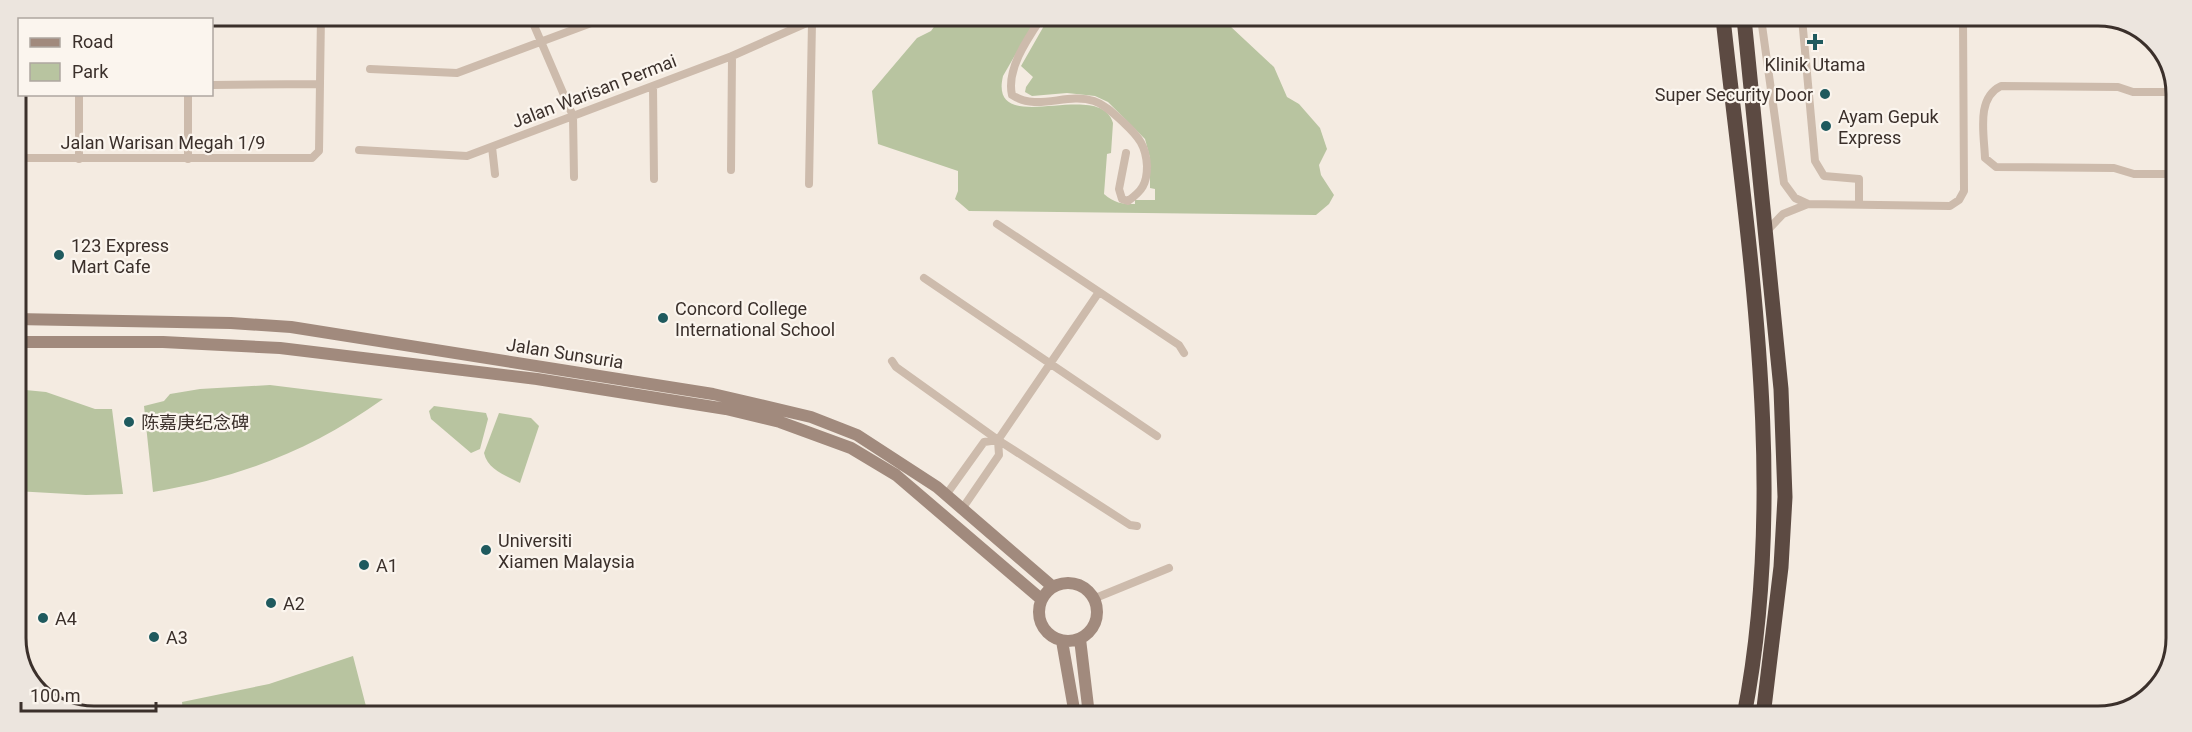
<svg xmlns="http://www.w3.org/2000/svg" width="2192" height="732" font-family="Roboto,'Noto Sans SC',sans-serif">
<rect width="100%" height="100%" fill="#f4ebe1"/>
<path fill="#b8c4a0" d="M941,17H1037L1003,76C988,140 1100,77 1113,123L1111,153L1107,154L1104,194C1114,203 1122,204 1135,204V200H1155V189L1150,188V158L1145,139L1108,102L1095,96L1067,93L1032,96L1025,92L1026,87L1033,77L1021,66L1049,17H1168L1197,23L1212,17H1236L1230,26L1274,67L1287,97L1299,104L1320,128L1327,149L1319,165L1321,175L1334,195L1329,204L1316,215L969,211L955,199L958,191V171L878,144L872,91L917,38L931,31Z
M270,385L383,399C310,451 241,477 153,492L144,406L164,401L170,394L200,389Z
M15,389L46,392L95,409H112L123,494L86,495L15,491Z
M434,406L486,413L488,419L480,449L471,453L431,419L429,411Z
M499,413L531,418L539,426L520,483C505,475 488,470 484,453Z
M353,656L368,714L179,713L183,712L182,702L269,684Z
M139,707L141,713H69L65,710Z"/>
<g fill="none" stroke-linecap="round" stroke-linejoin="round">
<path stroke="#cdbbac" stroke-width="8" d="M200,15L321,16
M92,16L184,15
M530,16L573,116L574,177
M1042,17C1028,38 1006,69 1012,95C1038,112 1066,92 1094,101C1106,105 1115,115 1124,123C1139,137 1146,146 1147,166C1147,184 1142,191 1128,201L1122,199L1119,189L1126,153
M1761,18L1784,183L1795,198L1808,204
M1802,18L1815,161L1824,176L1859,179V204
M370,69L457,73L610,16
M212,85L319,84
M17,86H20
M653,86L654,179
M79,94V159
M492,147L495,174
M359,150L467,156L732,56L818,18L833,16
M15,158H312L319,151L321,15
M188,159V94
M731,170L732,56
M2176,174H2134L2114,168L1996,167L1985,158C1984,133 1976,98 2001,86L2118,87L2133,92H2177
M809,184L812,22
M997,224L1179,345L1184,353
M1764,234L1783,214L1808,204L1950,206L1959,200L1964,191L1963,19
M924,278L1157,436
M892,361L896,367L998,440L1130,525L1137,526
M946,495L984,442L998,440
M962,509L999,455L998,440L1099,292
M1093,599L1169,568"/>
<path stroke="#a18a7d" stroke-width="12" d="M15,319L231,323L291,327L713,394L811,417L857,435L937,487L1053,587
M15,342H163L280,348L537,379L726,409L780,422L851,448L896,475L1041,599
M1039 612a29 29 0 1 1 58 0a29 29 0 1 1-58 0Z
M1080,639L1089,715
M1062,641L1075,715"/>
<path stroke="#5c4a42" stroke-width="15" d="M1723,18C1748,249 1789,485 1744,716
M1744,18L1781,389L1785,497L1781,567L1763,716"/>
</g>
<g fill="#1f5a5e" stroke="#fbf5ee" stroke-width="2">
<path d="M1812 33h6v6h6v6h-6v6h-6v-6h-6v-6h6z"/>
<circle cx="1825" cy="94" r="6"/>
<circle cx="1826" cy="126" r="6"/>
<circle cx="59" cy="255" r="6"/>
<circle cx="663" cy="318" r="6"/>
<circle cx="129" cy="422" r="6"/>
<circle cx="486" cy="550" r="6"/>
<circle cx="364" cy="565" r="6"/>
<circle cx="271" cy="603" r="6"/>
<circle cx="43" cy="618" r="6"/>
<circle cx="154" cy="637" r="6"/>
</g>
<g text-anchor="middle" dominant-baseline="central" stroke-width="4.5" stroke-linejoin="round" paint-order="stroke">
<g font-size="18" fill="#3b302b" stroke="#fbf5ee" text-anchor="start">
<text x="1815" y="64" text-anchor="middle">Klinik Utama</text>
<text x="1813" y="94" text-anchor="end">Super Security Door</text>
<text x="1838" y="116">Ayam Gepuk<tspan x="1838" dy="21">Express</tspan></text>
<text x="71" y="245">123 Express<tspan x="71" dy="21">Mart Cafe</tspan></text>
<text x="675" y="308">Concord College<tspan x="675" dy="21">International School</tspan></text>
<text x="141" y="422">陈嘉庚纪念碑</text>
<text x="498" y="540">Universiti<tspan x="498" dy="21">Xiamen Malaysia</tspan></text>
<text x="376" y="565">A1</text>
<text x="283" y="603">A2</text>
<text x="55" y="618">A4</text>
<text x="166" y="637">A3</text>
</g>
<g font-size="18" fill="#3b302b" stroke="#fbf5ee">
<text transform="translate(594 91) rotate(-21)">Jalan Warisan Permai</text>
<text x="163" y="142">Jalan Warisan Megah 1/9</text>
<text transform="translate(565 353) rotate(9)">Jalan Sunsuria</text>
</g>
</g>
<path d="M0 0H2192V732H0ZM94 26H2098A68 68 0 0 1 2166 94V638A68 68 0 0 1 2098 706H94A68 68 0 0 1 26 638V94A68 68 0 0 1 94 26Z" fill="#ece5de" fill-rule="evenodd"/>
<path fill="none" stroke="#3b302b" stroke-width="3" d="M94 26H2098A68 68 0 0 1 2166 94V638A68 68 0 0 1 2098 706H94A68 68 0 0 1 26 638V94A68 68 0 0 1 94 26Z"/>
<rect x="18" y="18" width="195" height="78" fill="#fbf5ee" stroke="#aea6a0" stroke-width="1.5"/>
<rect x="30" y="38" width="30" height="9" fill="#a18a7d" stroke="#aea6a0" stroke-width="1.5"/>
<text x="72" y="48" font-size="18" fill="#3b302b">Road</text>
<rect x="30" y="63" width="30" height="18" fill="#b8c4a0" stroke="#aea6a0" stroke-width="1.5"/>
<text x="72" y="78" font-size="18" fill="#3b302b">Park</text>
<path d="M21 702v9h135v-9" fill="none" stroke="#3b302b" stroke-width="3"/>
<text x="30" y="702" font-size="18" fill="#3b302b" stroke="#fbf5ee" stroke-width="4.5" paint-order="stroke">100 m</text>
</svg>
